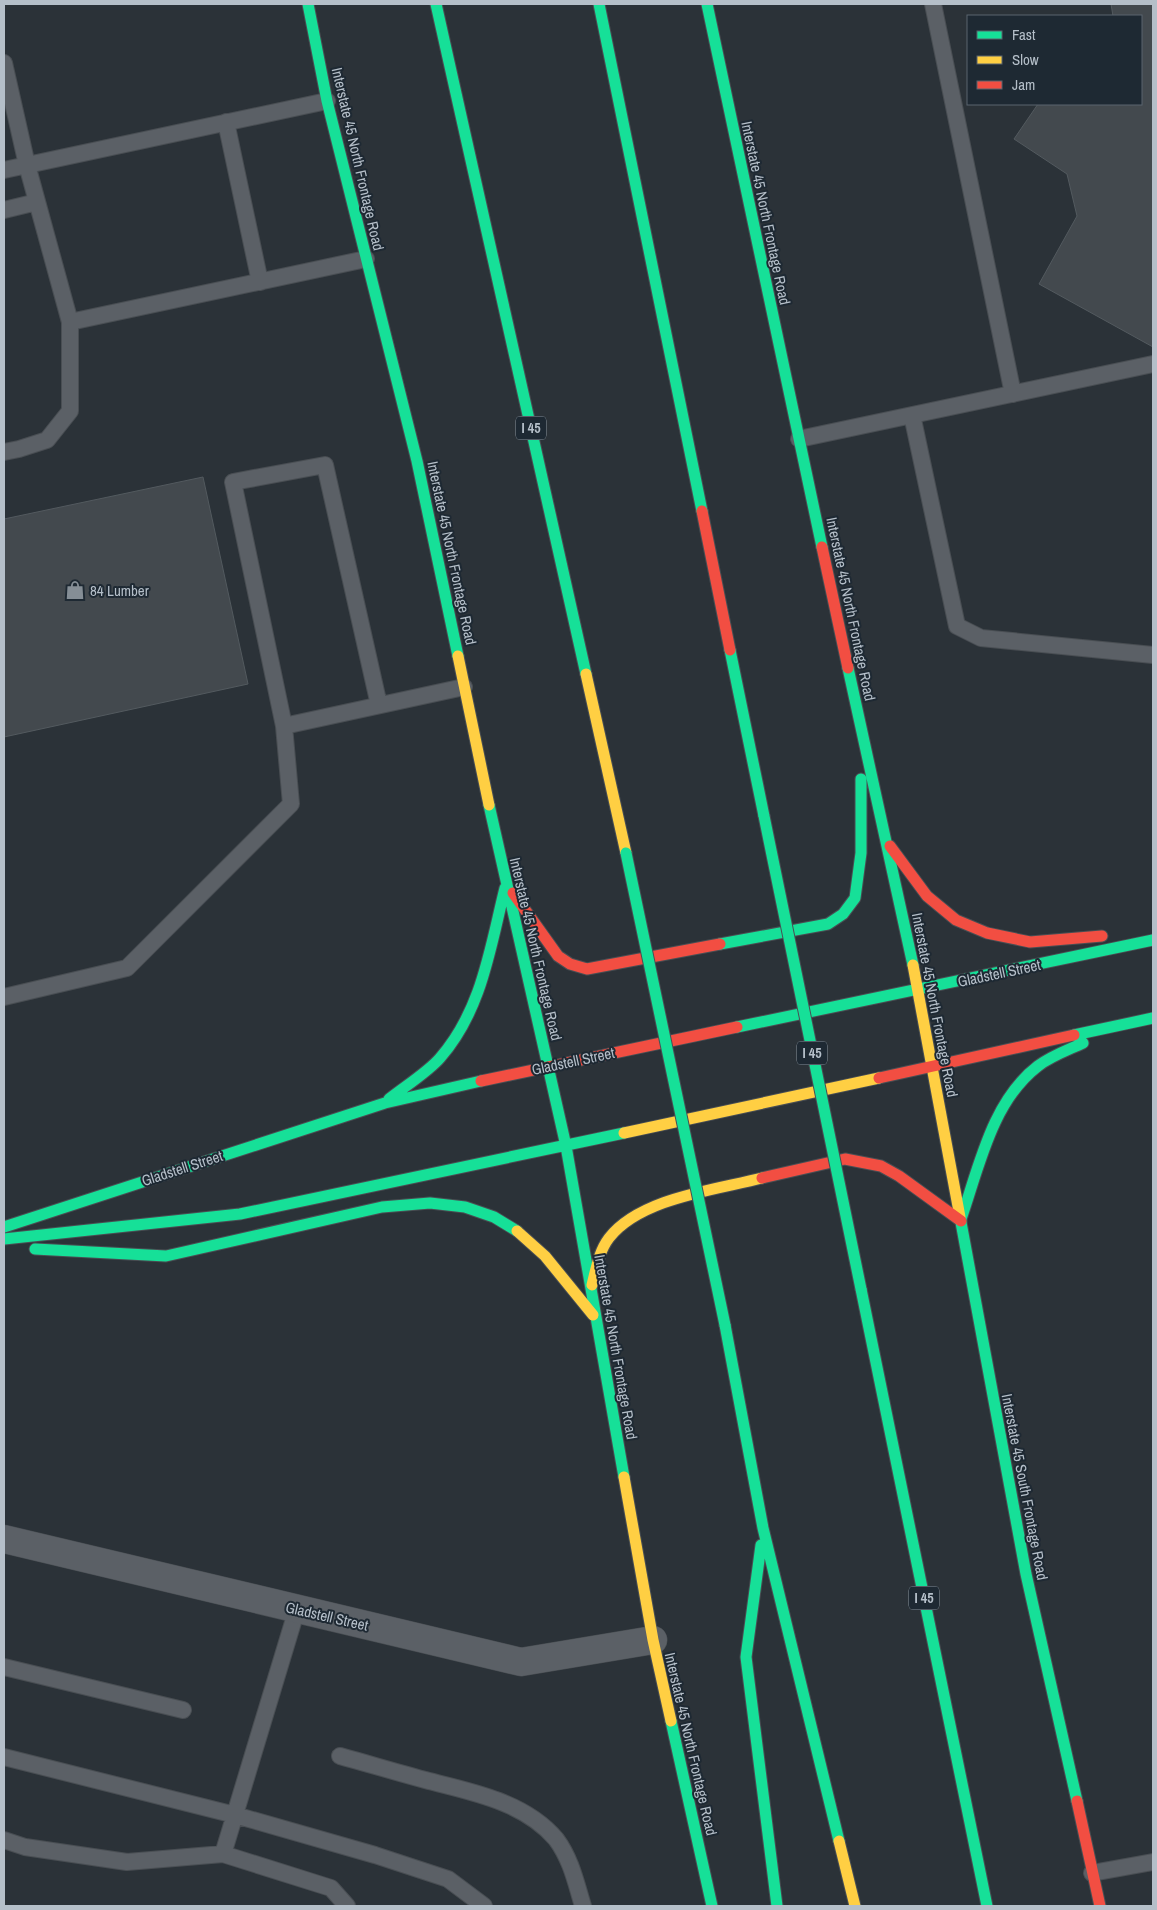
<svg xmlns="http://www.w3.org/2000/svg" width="1157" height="1910" font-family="'Archivo Narrow',sans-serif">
<rect width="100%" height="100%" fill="#2b3238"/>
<path fill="#43494e" stroke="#535a5f" d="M1111,4H1153V347L1039,284L1077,216L1067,174L1014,139L1038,104H1141V16H1113Z
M203,477L248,684L4,737V519Z"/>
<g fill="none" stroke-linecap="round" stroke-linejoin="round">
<g stroke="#494e53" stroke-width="18">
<path id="lane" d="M933,4L1013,394
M4,63L27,165L70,322L366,259
M226,122L260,282
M4,170L327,101
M4,210L37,202
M912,415L957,626L981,638L1153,655
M799,439L1153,364
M4,452L19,449L47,440L70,411V322
M379,705L325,465L233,482L284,726L464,687
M4,997L127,968L291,804L284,726
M4,1667L183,1710
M340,1756C369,1764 399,1773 429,1781C472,1792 525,1802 556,1839C571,1859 576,1883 583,1906
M4,1757L235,1815L375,1855L448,1879L484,1906
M4,1840L25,1847L127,1862L223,1854L331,1888L347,1906
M223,1854L297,1609
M1092,1873L1153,1862"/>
</g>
<g stroke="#494e53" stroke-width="29">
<path id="street" d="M4,1539L521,1662L653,1640"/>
</g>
<g stroke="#494e53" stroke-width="13">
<path id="fast" d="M308,4L327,101L417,461L458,656
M436,4L586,674
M599,4L702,511
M707,4L822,547
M730,650L764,816
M848,668L913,965
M489,805L566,1146L624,1477
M720,944L828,924L843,914L855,898L861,853V779
M737,1027L1153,940
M1074,1035L1153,1018
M389,1099C404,1087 428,1072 440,1058C482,1010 490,948 505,888
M960,1217L1026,1574L1077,1801
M961,1219C979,1167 992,1101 1038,1066C1051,1056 1068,1050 1083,1043
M4,1227L385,1103L481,1081
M4,1239L240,1214L624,1133
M35,1249L166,1256L382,1207L430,1203L465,1207L494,1217L517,1231
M861,1289L987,1906
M725,1325L763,1528L839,1841
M761,1545L746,1657L777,1906
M671,1721L712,1906"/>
</g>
<g stroke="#494e53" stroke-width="13">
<path id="slow" d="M458,656L489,805
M586,674L626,853
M913,965L960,1217
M624,1133L879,1078
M517,1231L545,1256L593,1315
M592,1285C596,1269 599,1251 609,1238C640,1198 715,1190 762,1178
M624,1477L653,1640L671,1721
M839,1841L855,1906"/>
</g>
<g stroke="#494e53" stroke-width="13">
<path id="jam" d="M702,511L730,650
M822,547L848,668
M890,846L927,896L956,920L987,933L1030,942L1102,936
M513,893L558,956L570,964L587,969L720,944
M879,1078L1074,1035
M481,1081L737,1027
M762,1178L845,1159L881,1166L899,1176L961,1221
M1077,1801L1100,1906"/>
</g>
<use href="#lane" stroke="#5b6066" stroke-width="16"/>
<use href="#street" stroke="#5b6066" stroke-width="28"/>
<use href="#fast" stroke="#16e098" stroke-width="11"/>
<use href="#slow" stroke="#ffcf43" stroke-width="11"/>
<use href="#jam" stroke="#f24e42" stroke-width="11"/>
<g stroke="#484e53" stroke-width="13" stroke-linecap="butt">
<path id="fast-bridge" d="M764,816L861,1289
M626,853L725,1325"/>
</g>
<use href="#fast-bridge" stroke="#16e098" stroke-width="11"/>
</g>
<defs>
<g id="shop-bare" transform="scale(1.5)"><path d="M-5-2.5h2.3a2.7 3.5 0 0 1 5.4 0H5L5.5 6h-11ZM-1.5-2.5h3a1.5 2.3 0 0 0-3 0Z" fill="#858e96" stroke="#1e2933" stroke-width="2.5" paint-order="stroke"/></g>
</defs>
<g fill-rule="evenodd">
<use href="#shop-bare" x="75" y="590"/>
</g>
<g text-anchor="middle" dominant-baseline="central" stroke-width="4" stroke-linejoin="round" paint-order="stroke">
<g fill="#1e2933" stroke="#88929c" stroke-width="1">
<rect x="516" y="416.5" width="30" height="23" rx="4"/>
<rect x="797" y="1041.5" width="30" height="23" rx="4"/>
<rect x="909" y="1586.5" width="30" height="23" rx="4"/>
</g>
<g font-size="14" font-weight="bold" fill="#b5bfc9">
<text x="531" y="428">I 45</text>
<text x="812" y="1053">I 45</text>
<text x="924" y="1598">I 45</text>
</g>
<g font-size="15" fill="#b5bfc9" stroke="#1e2933">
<text transform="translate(358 159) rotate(77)">Interstate 45 North Frontage Road</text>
<text transform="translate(766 213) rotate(78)">Interstate 45 North Frontage Road</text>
<text transform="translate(452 553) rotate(78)">Interstate 45 North Frontage Road</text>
<text transform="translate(851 609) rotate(78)">Interstate 45 North Frontage Road</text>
<text transform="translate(536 949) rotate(77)">Interstate 45 North Frontage Road</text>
<text transform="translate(999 973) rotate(-12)">Gladstell Street</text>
<text transform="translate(935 1005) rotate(79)">Interstate 45 North Frontage Road</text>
<text transform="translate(573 1061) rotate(-12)">Gladstell Street</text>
<text transform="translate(182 1168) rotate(-18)">Gladstell Street</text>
<text transform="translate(616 1347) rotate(80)">Interstate 45 North Frontage Road</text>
<text transform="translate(1025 1487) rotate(79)">Interstate 45 South Frontage Road</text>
<text transform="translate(327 1616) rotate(13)">Gladstell Street</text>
<text transform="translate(691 1744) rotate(77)">Interstate 45 North Frontage Road</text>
</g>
<g font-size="15" fill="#b5bfc9" stroke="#1e2933" text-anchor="start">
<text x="90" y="590">84 Lumber</text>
</g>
</g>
<rect width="1157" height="1910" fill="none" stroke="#b5bfc9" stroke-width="10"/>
<rect x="967" y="15" width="175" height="90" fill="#1e2933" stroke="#5a656f"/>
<rect x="977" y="31" width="25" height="8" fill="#16e098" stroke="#5a656f"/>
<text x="1012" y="40" font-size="15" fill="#b5bfc9">Fast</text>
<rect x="977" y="56" width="25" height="8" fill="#ffcf43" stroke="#5a656f"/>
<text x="1012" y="65" font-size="15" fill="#b5bfc9">Slow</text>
<rect x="977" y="81" width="25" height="8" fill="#f24e42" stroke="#5a656f"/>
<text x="1012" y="90" font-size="15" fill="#b5bfc9">Jam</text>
</svg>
